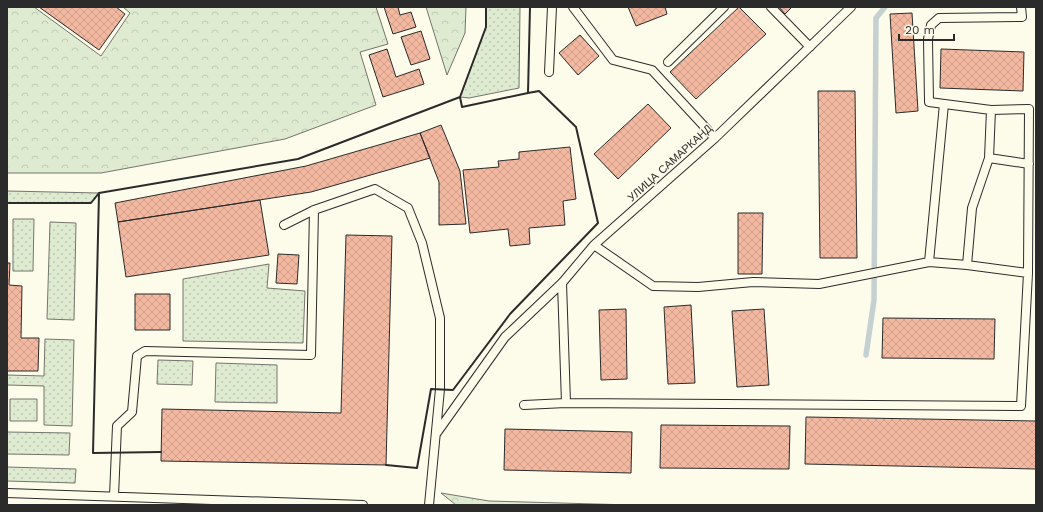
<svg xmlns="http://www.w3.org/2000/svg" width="1043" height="512" font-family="'Work Sans',sans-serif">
<defs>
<pattern id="grass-dots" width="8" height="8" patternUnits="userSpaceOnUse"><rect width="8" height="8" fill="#deebd1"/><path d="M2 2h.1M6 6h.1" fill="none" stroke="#bfcab4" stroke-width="1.8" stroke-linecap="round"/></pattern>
<pattern id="forest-crowns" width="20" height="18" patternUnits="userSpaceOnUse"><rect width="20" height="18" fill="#deebd1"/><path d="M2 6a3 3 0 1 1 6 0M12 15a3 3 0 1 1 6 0" fill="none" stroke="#bfcab4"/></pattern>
<pattern id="building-cross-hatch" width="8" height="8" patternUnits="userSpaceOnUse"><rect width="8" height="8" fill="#f2b8a0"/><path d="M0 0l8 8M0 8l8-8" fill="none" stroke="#d09e8a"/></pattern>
</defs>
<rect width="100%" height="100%" fill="#fdfbea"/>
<path fill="url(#grass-dots)" stroke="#74746e" d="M486,7H520L519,88L469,98L460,97L486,27Z
M7,191L99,193L91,203H7Z
M13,219H34L33,271H13Z
M50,222L76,223L74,320L47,319Z
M269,264L267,288L305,291L303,343L183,341V279Z
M45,339L74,340L72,426L44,425V386L7,385V375L44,376Z
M158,360L193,361L192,385L157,384Z
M216,363L277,365V403L215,402Z
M10,399H37V421H10Z
M7,432L70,433L69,455L7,454Z
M7,467L76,469L75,483L7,481Z"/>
<path fill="url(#forest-crowns)" stroke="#74746e" d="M7,7H34L101,56L130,13L123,7H376L388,44L360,52L376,105L285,139L101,173H7Z
M426,7H466L465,33L447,75Z
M441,493L489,501L632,505H456Z"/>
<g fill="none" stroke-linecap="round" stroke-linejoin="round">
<path stroke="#c7d0d0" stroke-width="5.5" d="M866,355L874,300L876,18L885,7"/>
</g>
<path fill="url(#building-cross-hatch)" stroke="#2b2b2b" d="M39,7H116L125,14L99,50Z
M384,7H398L400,15L411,12L416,27L393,34Z
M628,7H665L667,14L636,26Z
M739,7L766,34L696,99L670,72Z
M779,7H792L785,14Z
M912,13L918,111L896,113L890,14Z
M421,31L430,59L411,65L401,37Z
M580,35L599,56L578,75L559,53Z
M387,49L396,77L419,69L424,84L383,97L369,55Z
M941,49L1024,52L1023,91L940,88Z
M818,91H855L857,258H820Z
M648,104L671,128L618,179L594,154Z
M441,125L460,171L466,224L439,225V182L420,133Z
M420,133L430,158L311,192L118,222L115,203L306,166Z
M570,147L576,199L563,201L565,225L529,228L530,244L510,246L508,229L470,233L463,170L499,167L498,161L519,159V152Z
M260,200L269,255L126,277L118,222Z
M738,213H763L762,274H738Z
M346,235L392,236L386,465L161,461L162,409L341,413Z
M278,254L299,255L297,284L276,283Z
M7,263H10L9,285L22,286L21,338H39L38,371H7Z
M135,294H170V330H135Z
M691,305L695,383L668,384L664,307Z
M626,309L627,379L601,380L599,310Z
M764,309L769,385L737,387L732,311Z
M883,318L995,319L994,359L882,358Z
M806,417L1036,421V469L805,464Z
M661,425L790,426L789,469L660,468Z
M505,429L632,432L631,473L504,470Z"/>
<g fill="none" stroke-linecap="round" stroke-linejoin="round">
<g stroke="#2b2b2b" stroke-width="10">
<path id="lane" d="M573,7L613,60L652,70L715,138
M771,7L810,47
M668,62L724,7
M549,72L552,7
M989,158L991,110
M284,225L314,210L375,189L408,208L422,243L440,318V389L429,505
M594,245L653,286L698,287L753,282L819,284L929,262L967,265L1028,273
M929,262L944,104
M967,265L972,208L989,158L1029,164
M562,283L566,403
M524,405L566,403L1021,406L1028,273L1029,109L991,110L929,102L928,39L931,25L939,18L1022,17L1021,7
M436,434L505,337L562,283L594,245L715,138L851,7
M7,493L363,505
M114,496L117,426L132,412L137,356L145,351L311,355L314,210"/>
</g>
<use href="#lane" stroke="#fdfbea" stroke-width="8"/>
<path stroke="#2b2b2b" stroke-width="2" d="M486,7V27L460,97L462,107L528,93L530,7
M99,193L298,159L460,97
M7,203H91L99,193L93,453L161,452
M386,465L417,468L431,389L453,390L510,314L598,223L576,127L539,91L528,93"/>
</g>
<g text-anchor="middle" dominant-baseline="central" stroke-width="3" stroke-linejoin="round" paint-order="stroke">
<g font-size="11" fill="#2b2b2b" stroke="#fdfbea">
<text transform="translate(670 163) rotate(-42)">УЛИЦА САМАРКАНД</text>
</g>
</g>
<rect width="1043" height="512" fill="none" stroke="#2b2b2b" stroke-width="16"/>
<path d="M899 34v6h55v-6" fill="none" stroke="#2b2b2b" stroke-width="2"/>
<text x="905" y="34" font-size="12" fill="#2b2b2b" stroke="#fdfbea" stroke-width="3" paint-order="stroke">20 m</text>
</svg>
